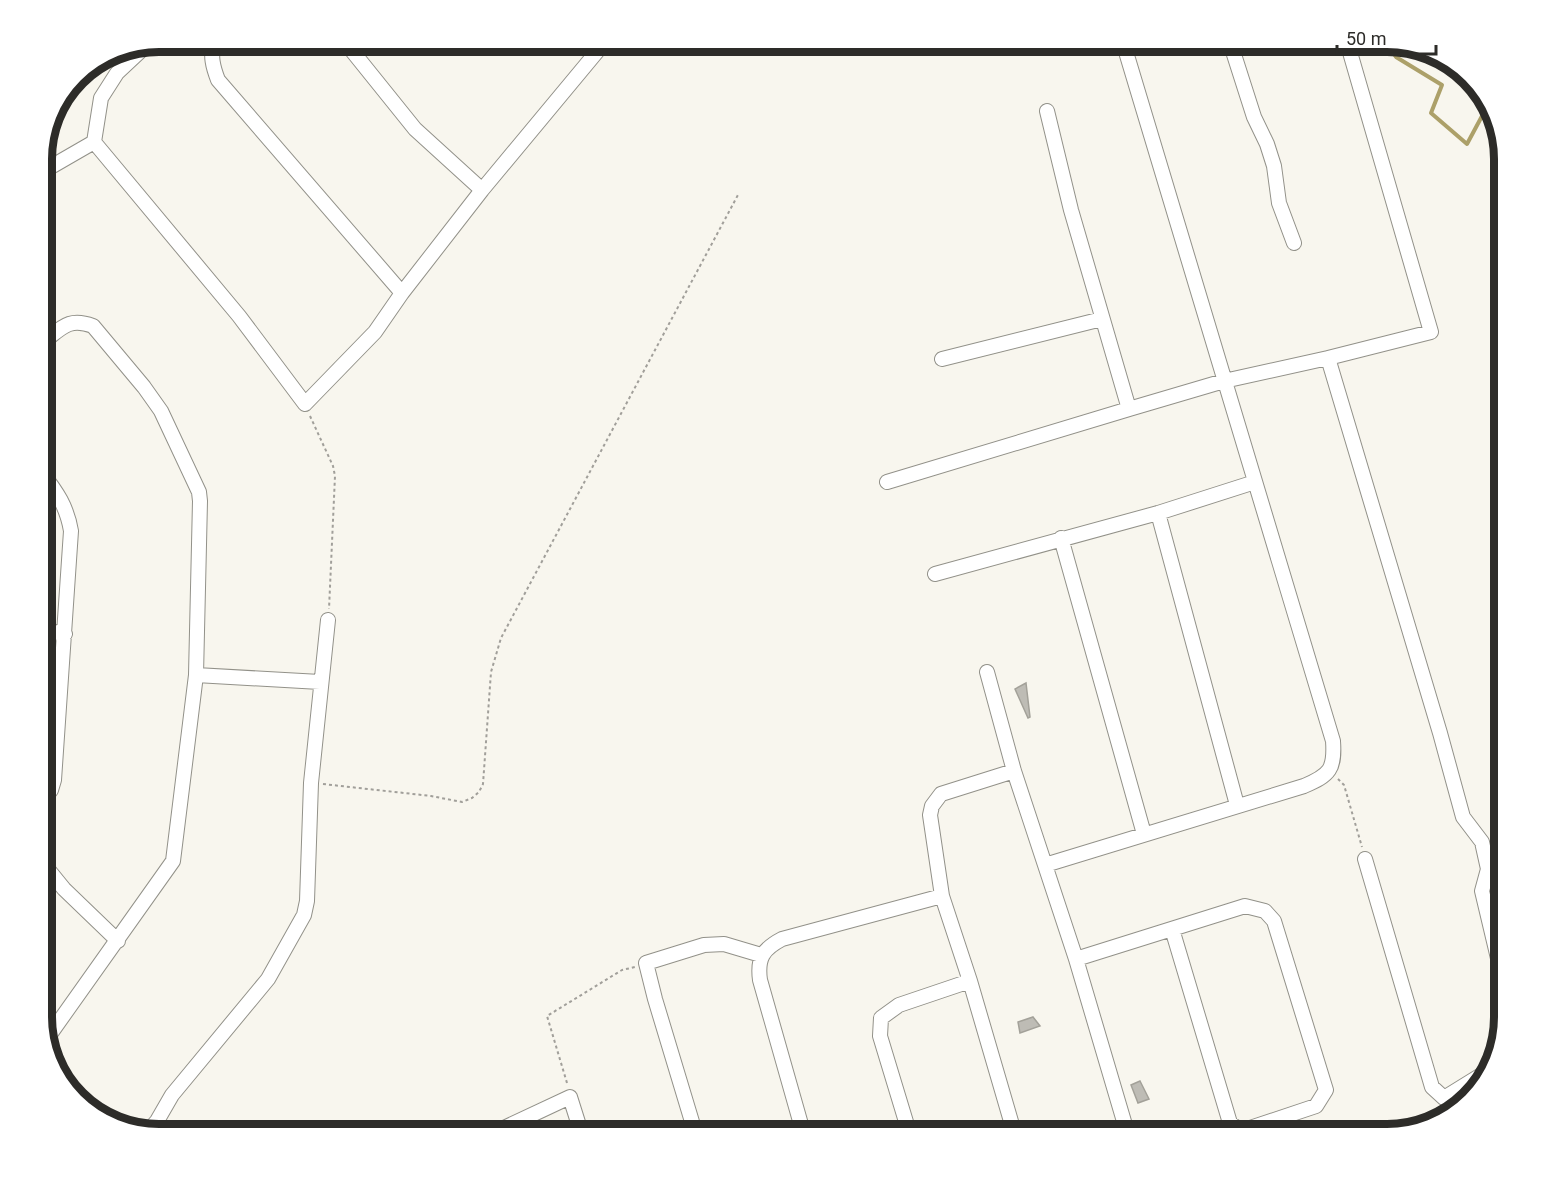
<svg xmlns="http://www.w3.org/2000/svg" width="1547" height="1177" font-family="Roboto,sans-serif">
<rect width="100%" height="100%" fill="#f8f6ee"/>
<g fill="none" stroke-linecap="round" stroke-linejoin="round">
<path stroke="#aca069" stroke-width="4" d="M1386,42L1396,57L1442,85L1431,113L1467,144L1489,103"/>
</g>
<path fill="#bebcb5" stroke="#a3a199" stroke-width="1.5" d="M1026,683L1030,717L1028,718L1015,689Z
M1033,1017L1040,1026L1020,1033L1018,1022Z
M1140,1081L1149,1099L1138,1103L1131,1085Z"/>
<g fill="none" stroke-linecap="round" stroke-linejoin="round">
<g stroke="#929189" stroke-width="16">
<path id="minor" d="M214,42C210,56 213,67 218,80L402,293
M345,42L415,129L482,190
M1123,42L1333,741C1335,769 1330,775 1304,786L1045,865L1076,959L1128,1135
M1230,42L1254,117L1267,144L1274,166L1279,203L1294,243
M148,44L117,73L101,98L94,142L239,316L305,404L375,332L402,293L482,190L605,42
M1047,111L1071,210L1129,409L1224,381L1328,358L1440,733L1463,817L1482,842L1488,869L1482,891L1505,988
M42,172L94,142
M42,343C62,328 68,317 93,326L144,387L161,411L199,492L200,501L196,675L173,861L46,1040
M1328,358L1431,332L1347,42
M942,359L1102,319
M887,482L1129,409
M1158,513L1237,805
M1061,538L1144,834
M935,574L1158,513L1255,482
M42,630L65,634
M987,672L1014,771L1045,865
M196,675L320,682
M1014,771L941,794L932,806L930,815L942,896L970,981L1015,1135
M42,802L51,790L54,780L71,531C67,507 57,492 42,473
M1365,859L1432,1087L1444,1098L1486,1072
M42,862L64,889L118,941
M1076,959L1245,906L1265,911L1274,921L1326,1090L1316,1106L1241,1131L1230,1123L1172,929
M148,1131L157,1121L172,1095L268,979L304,915L307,901L311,783L328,620
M489,1135L570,1097L582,1135
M696,1135L655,999L646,963L704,945L724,944L761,955
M804,1135L760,980C757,958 763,949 782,939L942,896
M910,1135L880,1036L881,1018L899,1005L970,981
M1090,1135L1125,1125"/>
</g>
<path stroke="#a19f9a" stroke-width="2" stroke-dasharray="3 3" stroke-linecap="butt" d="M310,416L333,466L335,476L329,609
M1338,779L1344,785L1362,847
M323,784L431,796L462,802L472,798L479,792L483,784L491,672L501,638L739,193
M567,1083L547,1016L622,970L635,967
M1444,1119V1110"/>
<use href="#minor" stroke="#fff" stroke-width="14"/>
</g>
<path d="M0 0H1547V1177H0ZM159 52H1387A107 107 0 0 1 1494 159V1017A107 107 0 0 1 1387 1124H159A107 107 0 0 1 52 1017V159A107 107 0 0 1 159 52Z" fill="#fff" fill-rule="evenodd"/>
<path fill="none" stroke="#2d2c29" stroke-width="8" d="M159 52H1387A107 107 0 0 1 1494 159V1017A107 107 0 0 1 1387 1124H159A107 107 0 0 1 52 1017V159A107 107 0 0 1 159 52Z"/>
<path d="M1337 45v9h99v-9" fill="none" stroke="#2d2c29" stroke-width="3"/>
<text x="1346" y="45" font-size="18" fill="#2d2c29" stroke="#ffffff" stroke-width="4.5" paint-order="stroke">50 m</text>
</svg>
